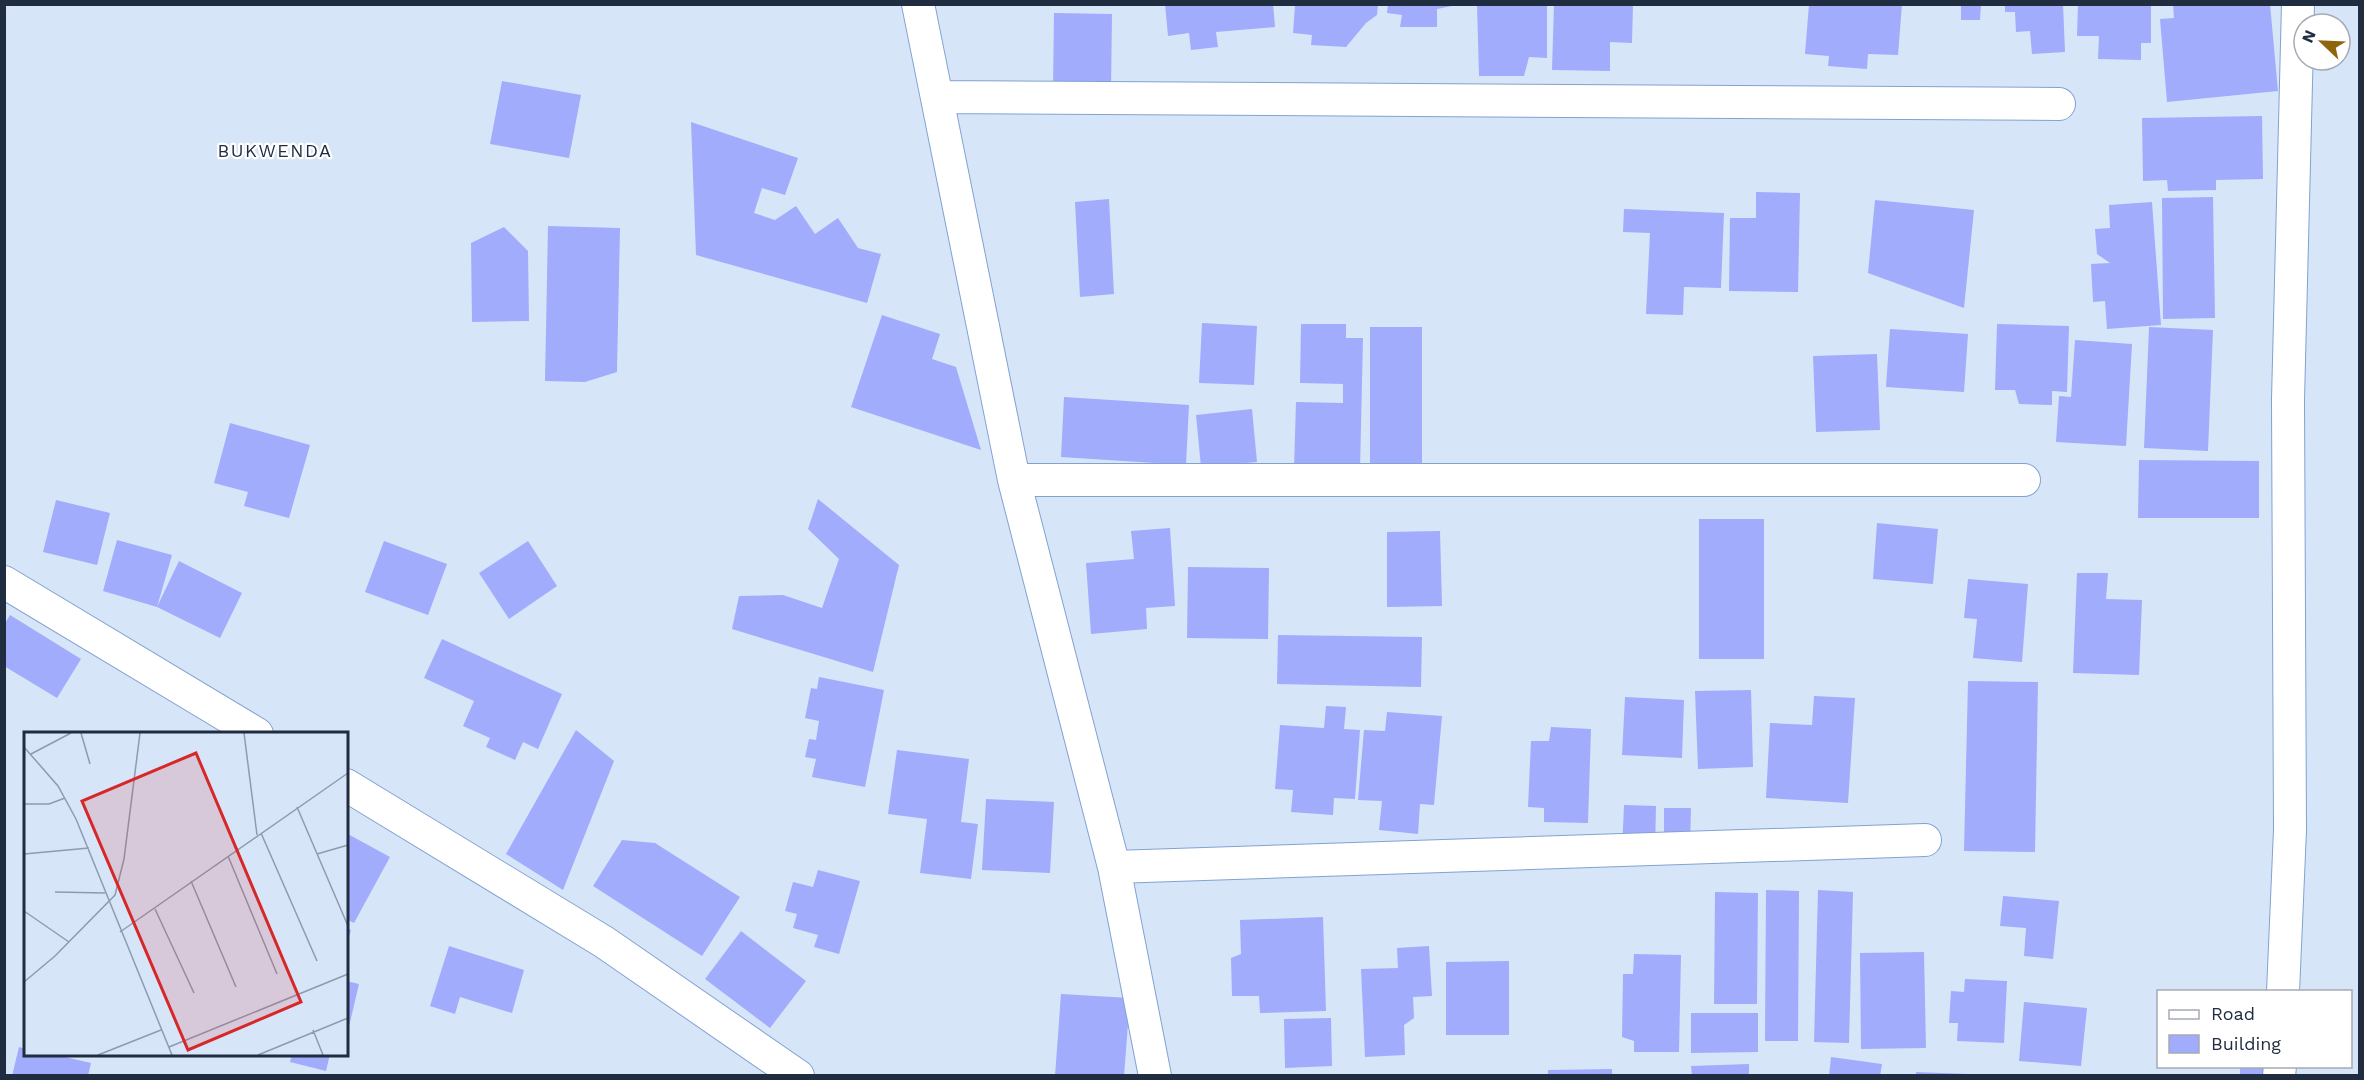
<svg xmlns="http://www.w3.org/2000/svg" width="2364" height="1080" font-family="'Work Sans',sans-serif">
<rect width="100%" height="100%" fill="#d7e5f9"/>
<path fill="#a1acfc" d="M1165,4H1273L1275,27L1216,32L1218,47L1191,50L1189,33L1168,36Z
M1388,4H1452V6L1437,9V27H1400L1402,15L1387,13Z
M1477,4H1547V58L1529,57L1524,76H1479Z
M1554,4H1633L1632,43L1610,42V71L1552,70Z
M1809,4H1902L1898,55L1868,54L1867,69L1828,66L1829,56L1805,54Z
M1961,4H1981L1980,20H1961Z
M2005,4H2063L2065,52L2032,54L2030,31L2016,32L2015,12H2005Z
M2078,4H2151V43H2141V60L2098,59L2099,36H2077Z
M2173,4H2270L2278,91L2167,102L2160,19L2174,18Z
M1295,5H1378L1377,15L1366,23L1346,47L1311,45L1312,35L1293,33Z
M1054,13L1112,14L1111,91L1053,90Z
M502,81L581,95L569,158L490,144Z
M2262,116L2263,179L2216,180V190L2168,191L2167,180L2143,181L2142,118Z
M691,122L798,158L785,195L762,188L754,213L775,220L796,206L815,234L838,218L858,248L881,254L867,303L696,255Z
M1756,192L1800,193L1798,292L1729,291L1730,218H1756Z
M2213,197L2215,318L2163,319L2162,198Z
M1109,199L1114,294L1080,297L1075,202Z
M1875,200L1974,210L1964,308L1868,273Z
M2152,202L2161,325L2107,329L2105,301L2093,302L2091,264L2110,263L2097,254L2095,229L2110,228L2109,205Z
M1624,209L1724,213L1721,288L1684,287L1683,315L1646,314L1650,233L1623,232Z
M548,226L620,228L617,372L585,382L545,381Z
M504,227L528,251L529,321L472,322L471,243Z
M882,315L940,334L932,359L956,367L981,450L851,407Z
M1202,323L1257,326L1254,385L1199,383Z
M1301,324H1346V338H1363L1360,470L1294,469L1296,402L1343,403V384L1300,383Z
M1997,324L2069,326L2067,392L2052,391V405L2019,404L2015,390H1995Z
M1370,327H1422V470H1370Z
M2149,327L2213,330L2208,451L2144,448Z
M1890,329L1968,334L1964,392L1886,387Z
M2075,340L2132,344L2126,446L2056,442L2059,396L2071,397Z
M1877,354L1880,430L1816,432L1813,356Z
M1064,397L1189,405L1186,465L1061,457Z
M1252,409L1257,462L1201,467L1196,415Z
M230,423L310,445L289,518L244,506L248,492L214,483Z
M2139,460L2259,461V518H2138Z
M818,499L899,565L873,672L732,629L739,596L783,595L822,608L839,559L808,529Z
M56,500L110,513L97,565L43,552Z
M1699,519H1764V659H1699Z
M1877,523L1938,529L1933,584L1873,579Z
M1170,528L1175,606L1146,608L1147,629L1091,634L1086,563L1134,559L1131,531Z
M1440,531L1442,606L1387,607V532Z
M117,540L172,555L157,607L103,591Z
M384,541L447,564L428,615L365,592Z
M528,541L557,586L509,619L479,573Z
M179,561L242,593L220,638L157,607Z
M1188,567L1269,568L1268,639L1187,638Z
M2077,573H2108L2106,599L2142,600L2139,675L2073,673Z
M1968,579L2028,584L2022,662L1973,658L1977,619L1964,618Z
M10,615L81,659L57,698L4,666V625Z
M1278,635L1422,637L1421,687L1277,684Z
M442,639L562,694L538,749L523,742L515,760L486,747L490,738L463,726L474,701L424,678Z
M819,677L884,690L865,787L812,777L816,759L805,757L809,739L816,740L819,721L805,718L811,688L817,689Z
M1968,681L2038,682L2035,852L1964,851Z
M1751,690L1753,767L1698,769L1695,691Z
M1814,696L1855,698L1848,803L1766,798L1770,723L1812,725Z
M1625,697L1684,700L1682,758L1622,755Z
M1326,706L1346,707L1344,729L1360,730L1355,799L1334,798L1333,815L1291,812L1293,790L1275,789L1280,725L1324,728Z
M1387,712L1442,716L1434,805L1420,804L1418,834L1379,830L1382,801L1358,800L1364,730L1385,731Z
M1551,727L1591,729L1588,823L1544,822V808L1528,807L1531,741H1549Z
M576,730L614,761L563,890L506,854Z
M897,750L969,759L961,822L978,824L971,879L920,873L927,819L888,814Z
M986,799L1054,802L1050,873L982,870Z
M1624,805L1656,806L1655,852L1622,851Z
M1664,808H1691L1690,845H1664Z
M346,833L390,857L354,923L346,919Z
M622,840L655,843L740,897L702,956L593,886Z
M818,870L860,881L839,954L814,947L818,935L793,928L797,914L785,911L793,882L813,887Z
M1766,890L1799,891L1798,1041H1765Z
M1818,890L1853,892L1849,1043L1814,1042Z
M1715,892L1758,893L1757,1004H1714Z
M2003,896L2059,901L2053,959L2024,956L2026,928L2000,926Z
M1323,917L1326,1011L1260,1013L1259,996H1232L1231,958L1241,954L1240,920Z
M346,928L351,930L347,943H346Z
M741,931L806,981L770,1028L705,979Z
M449,946L524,970L512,1013L460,997L455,1014L430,1006Z
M1429,946L1432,996L1413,997L1414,1018L1404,1025L1405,1055L1365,1057L1361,969L1398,968L1397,948Z
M1924,952L1926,1048L1861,1049L1860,953Z
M1634,954L1681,955L1679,1052H1634V1041L1622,1037L1623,974H1633Z
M1509,961V1035H1446V962Z
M1965,979L2007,981L2004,1043L1957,1041L1958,1023H1949L1951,991L1964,992Z
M346,981L359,984L347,1035L346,1034Z
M1061,994L1130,998L1124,1076H1055Z
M2024,1002L2087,1008L2081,1066L2019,1061Z
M1691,1013H1758V1052L1691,1053Z
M1331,1018L1332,1066L1285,1068L1284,1019Z
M19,1047L26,1049V1054H52L91,1063L88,1076H12Z
M292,1054H330L326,1071L290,1062Z
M1831,1057L1882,1064L1880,1076H1829Z
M1749,1064V1076H1692L1691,1066Z
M2240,1066H2270V1076H2240Z
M1612,1069V1076H1548V1070Z
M1916,1072L1968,1074V1076H1916Z"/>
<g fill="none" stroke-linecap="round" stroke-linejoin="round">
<g stroke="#82a2d1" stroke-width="34">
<path id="minor" d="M918,4L1014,480L1114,867L1155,1076
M937,97L2059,104
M1014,480H2024
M4,582L257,734
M346,785L604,942L798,1076
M1114,867L1925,840
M2283,992L2290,830L2288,400L2298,4
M2279,1076L2280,1066"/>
</g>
<use href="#minor" stroke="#fff" stroke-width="32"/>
</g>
<g text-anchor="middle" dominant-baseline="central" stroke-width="4.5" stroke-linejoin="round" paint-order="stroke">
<g font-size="18" letter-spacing="1.5" fill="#202d40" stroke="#fff">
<text x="275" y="150">BUKWENDA</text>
</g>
</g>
<g transform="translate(24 732)">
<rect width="324" height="324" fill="#d7e5f9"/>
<path fill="none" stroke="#8e9baf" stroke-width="1.5" d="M57,1L66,32M220,1L233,103M0,15L34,54L52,87L148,323M7,22L47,1M0,72H25L41,66M273,75L324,194M237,101L293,229M0,122L65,116M293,122L324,113M204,124L253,242M167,149L212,255M31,160L81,161M131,177L170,261M0,179L45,210M96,200L324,41M0,250L31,224L91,163L100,127L116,1M289,298L299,323M145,315L324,242M74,323L137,298M234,323L324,286"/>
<path fill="#d62828" fill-opacity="0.15" stroke="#d62828" stroke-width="3" d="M172,21L277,270L164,318L58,69Z"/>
<rect width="324" height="324" fill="none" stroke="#202d40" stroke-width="3"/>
</g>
<rect width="2364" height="1080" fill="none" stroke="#202d40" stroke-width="12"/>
<rect x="2157" y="990" width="195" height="78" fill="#ffffff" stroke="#a6abb3" stroke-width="1.5"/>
<rect x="2169" y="1010" width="30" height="9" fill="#ffffff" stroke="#a6abb3" stroke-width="1.5"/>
<text x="2211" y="1020" font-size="18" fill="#202d40">Road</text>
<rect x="2169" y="1035" width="30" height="18" fill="#a1acfc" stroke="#a6abb3" stroke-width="1.5"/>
<text x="2211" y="1050" font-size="18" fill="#202d40">Building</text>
<g transform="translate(2322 42) rotate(293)"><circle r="28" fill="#ffffff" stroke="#a6abb3" stroke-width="1.5"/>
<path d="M0-4.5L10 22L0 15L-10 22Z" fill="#90640c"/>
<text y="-9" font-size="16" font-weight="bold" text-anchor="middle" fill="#202d40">N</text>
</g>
</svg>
